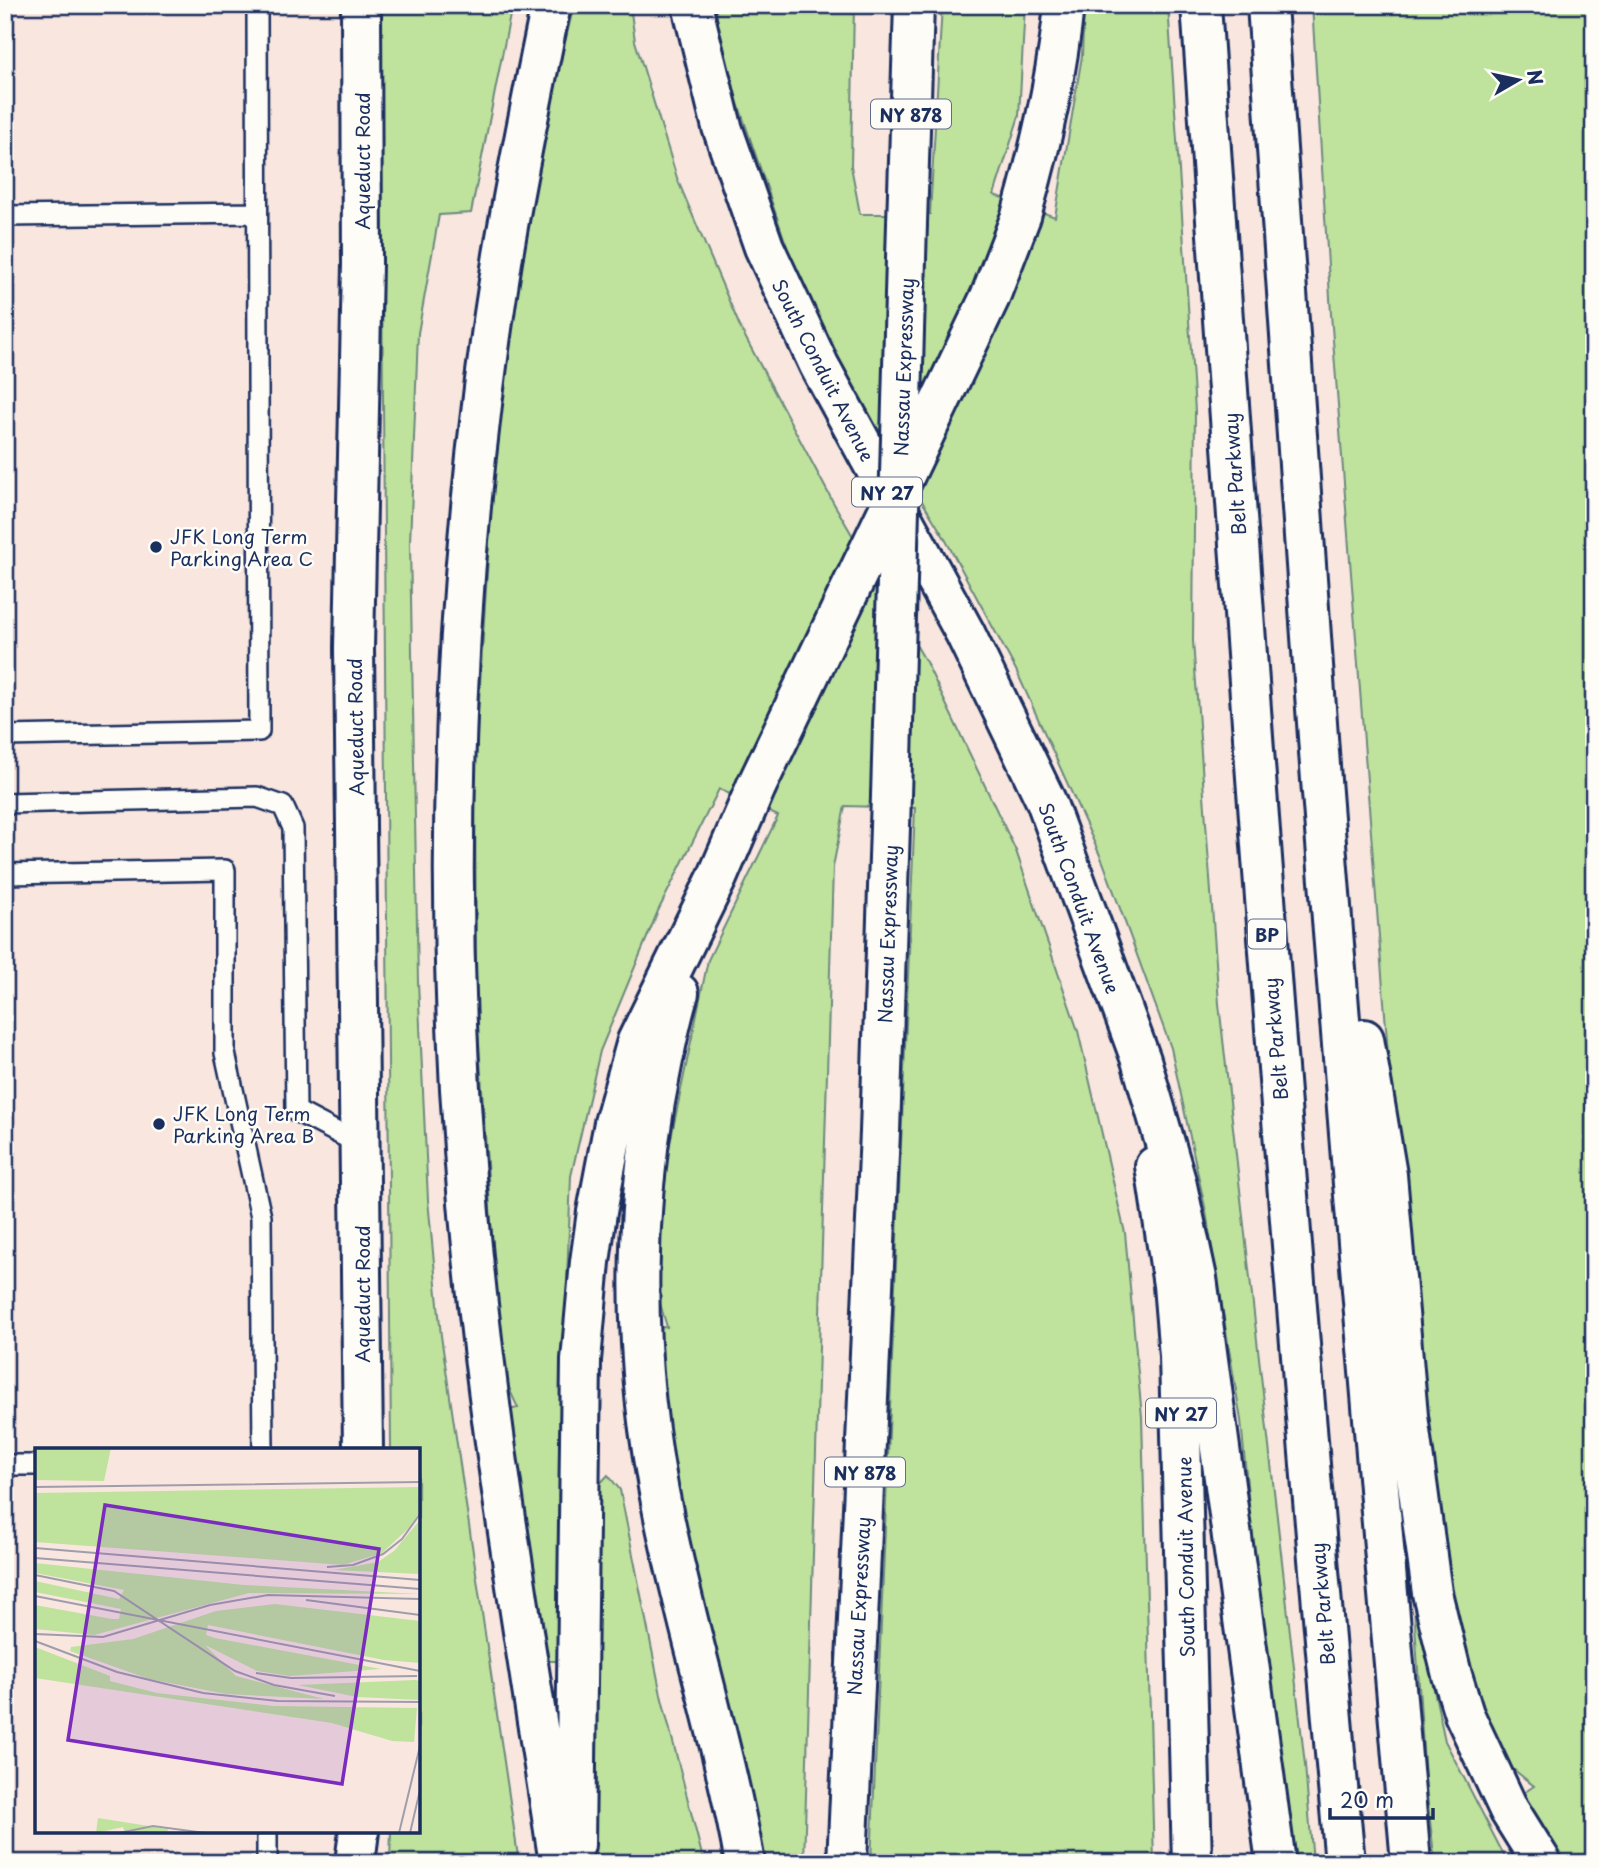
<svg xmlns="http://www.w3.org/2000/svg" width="1599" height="1868" font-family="'Playpen Sans',sans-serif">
<rect width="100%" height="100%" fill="#f8e6df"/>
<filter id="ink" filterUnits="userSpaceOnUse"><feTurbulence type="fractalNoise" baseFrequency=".0143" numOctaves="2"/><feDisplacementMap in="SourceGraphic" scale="14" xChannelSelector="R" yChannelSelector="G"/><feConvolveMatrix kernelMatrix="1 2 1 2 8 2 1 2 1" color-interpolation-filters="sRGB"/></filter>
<g filter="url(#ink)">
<path fill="#bfe39d" stroke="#6d897e" stroke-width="2" d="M380,5H512L471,213L439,215L418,333L410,543L418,982L428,1200L441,1336L519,1863H390L391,1831H418V1450H391Z
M574,5H630L635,41L678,181L741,329L833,502L926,662L1016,851L1078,1031L1125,1233L1142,1417L1154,1863H871L915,808L845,806L833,867L804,1863H760L702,1608L663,1411L656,1328L667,1327L654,1283L661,1186L708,960L778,816L719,789L658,911L600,1051L571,1176L559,1487L560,1661H543L508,1410L518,1408L501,1371L476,1000L475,765L493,477L531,184Z
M715,5H854L851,166L860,214H930L942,5H1025L1019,116L994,195L1055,217L1082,56L1084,5H1168L1195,411L1193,641L1219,1004L1305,1765L1313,1863H1282L1241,1420L1206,1212L1171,1048L1103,862L1016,670L944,537L842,371L801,288L724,62Z
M1312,5H1594V1863H1556L1516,1798L1534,1786L1492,1752L1455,1646L1428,1504L1390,1079L1331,314Z
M608,1475L620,1490L661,1695L704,1863H588L595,1489Z
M1413,1592L1445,1741L1508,1863H1435L1425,1779Z"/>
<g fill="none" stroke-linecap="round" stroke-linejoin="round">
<g stroke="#1b2f5e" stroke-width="24">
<path id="lane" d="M5,216L257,213
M5,736L259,731L257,5
M5,803L257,797L283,806L293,828L296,1111L361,1145
M5,874L225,870V1053L261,1217L263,1450
M5,1465H37
M267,1831V1863"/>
</g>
<g stroke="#1b2f5e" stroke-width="44">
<path id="street" d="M361,5L362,264L354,648L363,1450
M355,1863L359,1831"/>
</g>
<g stroke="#1b2f5e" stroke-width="44">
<path id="primary" d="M1155,1166L1173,1285L1179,1356L1192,1863"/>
</g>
<g stroke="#1b2f5e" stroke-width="44">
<path id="highway" d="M551,5C534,88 517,171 503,255C455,554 442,862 465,1164C482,1398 524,1631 559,1863
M692,5L722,127L764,247L819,365L965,633L1046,801L1141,1060L1176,1181L1197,1278L1276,1863
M1201,5C1244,625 1288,1244 1345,1863
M1267,5L1321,780L1353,1184L1411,1863
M1021,216C1041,146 1057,78 1064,5
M907,223L914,5
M679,993C668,1029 662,1065 655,1102C631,1241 635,1379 664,1517C688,1633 724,1746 745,1863
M1364,1039L1387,1175L1408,1416L1432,1593L1452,1675L1464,1714L1509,1810L1542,1863
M575,1845L581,1360L590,1262L597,1212L614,1123L637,1041L717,878L756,787
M847,1863L880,1132L891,796"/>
</g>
<use href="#lane" stroke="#fdfcf7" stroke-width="19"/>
<use href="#street" stroke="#fdfcf7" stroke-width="38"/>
<use href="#primary" stroke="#fdfcf7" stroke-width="38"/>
<use href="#highway" stroke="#fdfcf7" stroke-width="38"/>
<g stroke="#1b2f5e" stroke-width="44" stroke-linecap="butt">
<path id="highway-bridge" d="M756,787L990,297L1021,216
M891,796L907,223"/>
</g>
<use href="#highway-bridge" stroke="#fdfcf7" stroke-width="38"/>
</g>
</g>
<g fill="#1b2f5e" stroke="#fdfcf7" stroke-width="2.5">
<circle cx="156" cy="547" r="7"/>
<circle cx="159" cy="1124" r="7"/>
</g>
<g text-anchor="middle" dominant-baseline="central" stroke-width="5" stroke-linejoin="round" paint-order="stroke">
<g fill="#fdfcf7" stroke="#5f6c8c" stroke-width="2">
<rect x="871" y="99.5" width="80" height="29" rx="5"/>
<rect x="852" y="477.5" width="70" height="29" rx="5"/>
<rect x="1248" y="919.5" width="38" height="29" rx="5"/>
<rect x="1146" y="1398.5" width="70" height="29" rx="5"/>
<rect x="825" y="1457.5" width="80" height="29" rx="5"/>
</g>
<g font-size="18" font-weight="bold" fill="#1b2f5e">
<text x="911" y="114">NY 878</text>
<text x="887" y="492">NY 27</text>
<text x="1267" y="934">BP</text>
<text x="1181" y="1413">NY 27</text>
<text x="865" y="1472">NY 878</text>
</g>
<g font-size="19" fill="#1b2f5e" stroke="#fdfcf7">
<text transform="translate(362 161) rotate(-90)">Aqueduct Road</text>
<text transform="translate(903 367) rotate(-88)">Nassau Expressway</text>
<text transform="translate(824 370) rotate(63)">South Conduit Avenue</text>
<text transform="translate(1234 474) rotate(-94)">Belt Parkway</text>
<text transform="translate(355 727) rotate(-91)">Aqueduct Road</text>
<text transform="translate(1080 898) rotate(70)">South Conduit Avenue</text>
<text transform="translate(887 934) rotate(-88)">Nassau Expressway</text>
<text transform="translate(1275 1039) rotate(-95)">Belt Parkway</text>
<text transform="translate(362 1294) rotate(-90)">Aqueduct Road</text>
<text transform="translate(1185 1557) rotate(-91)">South Conduit Avenue</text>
<text transform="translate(1322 1604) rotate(-95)">Belt Parkway</text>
<text transform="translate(858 1606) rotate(-87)">Nassau Expressway</text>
</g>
<g font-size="19" fill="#1b2f5e" stroke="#fdfcf7" text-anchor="start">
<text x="170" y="536">JFK Long Term<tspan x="170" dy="22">Parking Area C</tspan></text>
<text x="173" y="1113">JFK Long Term<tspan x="173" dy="22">Parking Area B</tspan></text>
</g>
</g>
<g transform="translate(35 1448)">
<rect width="385" height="385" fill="#f8e6df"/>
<path d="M0,0H76L69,33L0,32ZM385,39V64L375,79L347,105L308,117L0,94V45ZM385,72V126L299,122L343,114L359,103ZM0,115L209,137L385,146L214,145L59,187L0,181V157L77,171H84L86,161L0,144V133L84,151L89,142L0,125ZM240,156L385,173V215L349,212L173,177L171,187L180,190L346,221L255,228L222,223L170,197L201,228L289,251L191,246L114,231L35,203L36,199L98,191L181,163ZM0,199L75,228V233L122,245L239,258L382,260L379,294L357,293L297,275L0,230ZM380,232L385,233V252L322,249L263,237ZM63,370L133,381L132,385H90L88,379L61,385Z" fill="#bfe39d"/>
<path fill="none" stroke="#a09dab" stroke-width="2" d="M0,39L385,34M0,100L385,132M0,110L385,141M292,119L318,117L348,106L367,91L385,66M0,127L79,143L200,223L239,237L300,248M0,148L385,223M271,152L385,167M0,186L68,189L175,157L233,147L385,151M0,193L82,224L168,245L243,253L385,254M221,225L256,230L382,228M84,385L118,378L170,385M364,385L385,298M375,385L385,342"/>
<path fill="#7b2cbf" fill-opacity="0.15" stroke="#7b2cbf" stroke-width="3.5" d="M70,57L344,101L307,336L33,292Z"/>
<rect width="385" height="385" fill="none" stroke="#1b2f5e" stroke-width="3.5"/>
</g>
<rect width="1599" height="1868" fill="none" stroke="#fdfcf7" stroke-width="28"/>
<rect x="14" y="14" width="1571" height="1840" fill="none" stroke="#1b2f5e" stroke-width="2.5" filter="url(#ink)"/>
<g transform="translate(1518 80) rotate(81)" stroke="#fdfcf7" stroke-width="5" paint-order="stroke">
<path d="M0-5L12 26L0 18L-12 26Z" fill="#1b2f5e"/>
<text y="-10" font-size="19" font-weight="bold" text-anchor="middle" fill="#1b2f5e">N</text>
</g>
<path d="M1330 1808v10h103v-10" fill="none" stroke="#1b2f5e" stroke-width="3.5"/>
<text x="1340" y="1808" font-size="21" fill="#1b2f5e" stroke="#fdfcf7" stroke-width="5" paint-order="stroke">20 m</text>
</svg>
